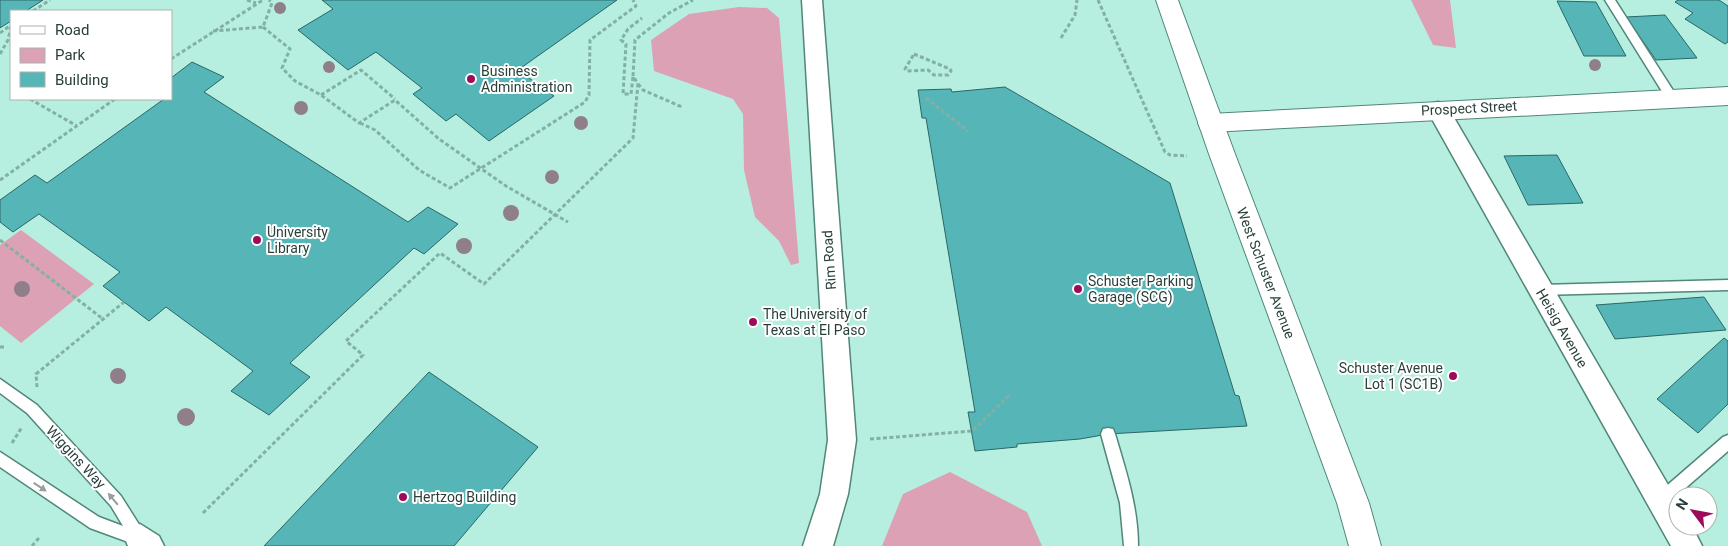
<svg xmlns="http://www.w3.org/2000/svg" width="1728" height="546" font-family="Roboto,sans-serif">
<rect width="100%" height="100%" fill="#b6efdf"/>
<path fill="#dca1b5" d="M1411,0H1450L1456,48L1433,45Z
M739,7L767,8L779,18L799,263L791,265L779,241L755,217L744,170L743,114L733,99L654,71L651,40L689,14Z
M21,230L94,284L21,343L0,326V245Z
M950,472L1027,512L1042,546H882L903,494Z"/>
<path fill="#56b6b7" stroke="#2b6667" d="M0,0H43L26,11H11V21L0,28Z
M322,0H617L518,70L554,96L489,141L456,114L446,121L413,94L422,88L376,52L348,70L298,30L333,9Z
M1678,0H1719L1728,6V42L1725,44L1685,19L1693,13L1675,2Z
M1557,1L1596,2L1626,56H1584Z
M1665,15L1697,58L1656,60L1626,17Z
M192,62L224,77L204,92L408,222L428,207L458,224L424,254L414,248L290,363L310,377L269,415L231,391L253,371L166,307L149,321L103,286L120,272L39,214L13,232L0,222V200L35,175L47,183L164,99H171V78Z
M1005,87L1170,183L1235,395L1239,396L1247,426L1108,434L1080,439L1017,444V447L975,451L968,412H975L926,118H922L918,90L951,89L952,92Z
M1557,155L1583,203L1528,205L1504,156Z
M1704,297L1726,330L1615,339L1596,305Z
M1724,338L1728,341V404L1698,433L1657,399Z
M429,372L538,447L454,546H264Z"/>
<g fill="none" stroke-linecap="round" stroke-linejoin="round">
<g stroke="#518679" stroke-width="3">
<path id="service" d="M1605,0H1615L1676,95L1678,98L1676,101H1668Z
M1728,280V290L1540,295L1536,294L1534,290L1536,286L1540,285Z
M0,379L37,405L121,496L145,534L147,539L145,544L139,546L90,528L0,467V452L99,517L123,526L111,506L27,413L0,393Z
M1108,428L1113,429L1115,434C1126,471 1138,507 1138,546H1124L1120,503L1101,434L1103,429Z
M1728,435V451L1666,505L1661,507L1656,505L1654,500L1656,495L1723,437Z"/>
</g>
<g stroke="#518679" stroke-width="3">
<path id="minor" d="M802,0H822L856,440L848,494L833,546H803L820,494L828,440Z
M1438,102L1446,104L1678,502V526H1692L1702,546H1671L1427,110L1430,104Z
M140,524L159,536L164,546H128L125,539L130,529Z"/>
</g>
<g stroke="#518679" stroke-width="2">
<path id="tertiary" d="M1728,87V105L1210,132L1201,130L1198,123L1201,116L1210,114Z"/>
</g>
<g stroke="#518679" stroke-width="2">
<path id="secondary" d="M1156,0H1178L1235,154L1369,503L1381,546H1349L1337,503L1209,154Z"/>
</g>
<path stroke="#83b0a4" stroke-width="3" stroke-dasharray="4 2.5" stroke-linecap="butt" d="M247,0L256,3
M1098,0L1165,152L1170,155L1187,156
M33,11L50,0
M263,27L290,49L282,68L295,81L321,95L359,123L395,100L439,139L506,186L568,222
M213,31L263,27L272,3L269,0
M0,33L11,25
M1061,38L1075,15L1077,0
M0,54L8,40L11,27
M914,54L950,69L951,71L948,75H934L928,70L907,71L905,69Z
M171,59L263,0
M633,77L631,94H623L626,44L621,40L628,29L642,18
M638,84L643,90L682,107
M321,95L361,70L395,99
M926,98L968,131
M30,99L77,126
M360,123L375,130L419,170L450,188L585,102L589,95L590,40L636,6L633,0
M0,180L115,99
M0,240L103,319
M0,347H4
M37,387L36,374L124,302
M870,439L972,431L1011,394
M12,443L22,427
M203,513L363,355L346,341L440,253L484,284L633,138L638,83L633,77L635,40L669,13L693,0
M32,546L39,538"/>
<use href="#service" fill="#fff" fill-rule="evenodd"/>
<use href="#minor" fill="#fff" fill-rule="evenodd"/>
<use href="#tertiary" fill="#fff" fill-rule="evenodd"/>
<use href="#secondary" fill="#fff" fill-rule="evenodd"/>
</g>
<g fill="#917e8b">
<circle cx="280" cy="8" r="6"/>
<circle cx="1595" cy="65" r="6"/>
<circle cx="329" cy="67" r="6"/>
<circle cx="301" cy="108" r="7"/>
<circle cx="581" cy="123" r="7"/>
<circle cx="552" cy="177" r="7"/>
<circle cx="511" cy="213" r="8"/>
<circle cx="464" cy="246" r="8"/>
<circle cx="22" cy="289" r="8"/>
<circle cx="118" cy="376" r="8"/>
<circle cx="186" cy="417" r="9"/>
</g>
<defs><path id="oneway-solid" d="M-6-.8H1V-3.2L6.5 0L1 3.2V.8H-6Z" transform="scale(1.25)"/></defs>
<g fill="#94a09c">
<use href="#oneway-solid" transform="translate(40 487) rotate(33)"/>
<use href="#oneway-solid" transform="translate(113 499) rotate(-130)"/>
</g>
<g fill="#9c0b59" stroke="#fff" stroke-width="2">
<circle cx="471" cy="79" r="5"/>
<circle cx="257" cy="240" r="5"/>
<circle cx="1078" cy="289" r="5"/>
<circle cx="753" cy="322" r="5"/>
<circle cx="1453" cy="376" r="5"/>
<circle cx="403" cy="497" r="5"/>
</g>
<g text-anchor="middle" dominant-baseline="central" stroke-width="4" stroke-linejoin="round" paint-order="stroke">
<g font-size="14" fill="#29403a" stroke="#fff" text-anchor="start">
<text x="481" y="71">Business<tspan x="481" dy="16">Administration</tspan></text>
<text x="267" y="232">University<tspan x="267" dy="16">Library</tspan></text>
<text x="1088" y="281">Schuster Parking<tspan x="1088" dy="16">Garage (SCG)</tspan></text>
<text x="763" y="314">The University of<tspan x="763" dy="16">Texas at El Paso</tspan></text>
<text x="1443" y="368" text-anchor="end">Schuster Avenue<tspan x="1443" dy="16">Lot 1 (SC1B)</tspan></text>
<text x="413" y="497">Hertzog Building</text>
</g>
<g font-size="14" fill="#29403a" stroke="#fff">
<text transform="translate(1469 108) rotate(-3)">Prospect Street</text>
<text transform="translate(829 260) rotate(-94)">Rim Road</text>
<text transform="translate(1266 273) rotate(69)">West Schuster Avenue</text>
<text transform="translate(1562 328) rotate(60)">Heisig Avenue</text>
<text transform="translate(76 457) rotate(47)">Wiggins Way</text>
</g>
</g>
<rect x="10" y="10" width="162" height="90" fill="#ffffff" stroke="#a9b3b0"/>
<rect x="20" y="26" width="25" height="8" fill="#ffffff" stroke="#a9b3b0"/>
<text x="55" y="35" font-size="15" fill="#29403a">Road</text>
<rect x="20" y="48" width="25" height="15" fill="#dca1b5" stroke="#a9b3b0"/>
<text x="55" y="60" font-size="15" fill="#29403a">Park</text>
<rect x="20" y="72" width="25" height="15" fill="#56b6b7" stroke="#a9b3b0"/>
<text x="55" y="85" font-size="15" fill="#29403a">Building</text>
<g transform="translate(1693 511) rotate(302)"><circle r="24" fill="#ffffff" stroke="#a9b3b0"/>
<path d="M0-4L9 19L0 12L-9 19Z" fill="#9c0b59"/>
<text y="-8" font-size="14" font-weight="bold" text-anchor="middle" fill="#29403a">N</text>
</g>
</svg>
